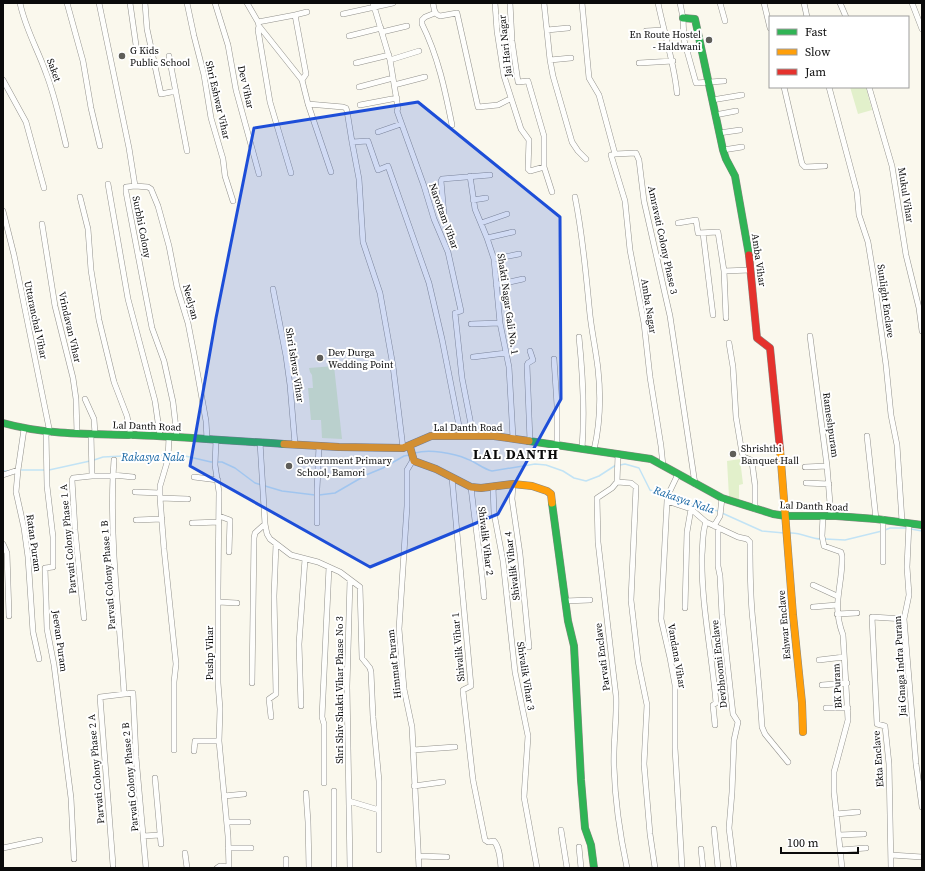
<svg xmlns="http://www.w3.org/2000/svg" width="925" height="871" font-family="'Source Serif 4',serif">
<rect width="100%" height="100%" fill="#faf8ed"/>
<path fill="#e2f0cb" d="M850,87H866L872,110L858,114Z
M334,366L342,439L322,438L321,420H311L308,388H313L312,375L310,372L309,368Z
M740,459L743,484L739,485V501L729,497L727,461Z"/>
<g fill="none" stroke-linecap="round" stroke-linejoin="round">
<path stroke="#c2e3f5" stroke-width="1.5" d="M415,453C429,449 454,453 467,459C476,462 483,469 492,471L535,464L546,465L563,471L574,478L586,481L599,476L616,465
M94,460L103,457L144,455H181L211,462H222L235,468L255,483L282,491L315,495
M620,465L625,464L639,468L650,490L666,497
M19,470H45
M49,470L90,461
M3,471H9
M319,495L335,493L366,475L383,468L404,456L409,455
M670,498L718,511
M722,513L762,531L784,533
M911,529L922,531
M885,530L890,528H907
M790,533C801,532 810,539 821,539
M825,539L845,540L882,531"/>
<g stroke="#92918c" stroke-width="6">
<path id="street" d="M20,3C25,28 38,50 46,73C55,96 60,121 66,145
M67,3L83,61L91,108L100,146
M99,3L129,148L135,186L126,187V192L152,328L164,361L173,402L177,437
M130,3L136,45
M145,3L147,29L161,94L176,91
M187,3L194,36L204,75L211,118L223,159L225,176L233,201
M215,3L228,45L236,90L259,174
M247,3L258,22L259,26L302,80L308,104L331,172
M373,3L390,60L398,108L397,111L424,186L434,219L448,252L461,311L455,313L462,378L473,435
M433,3C434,9 434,14 440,16L457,13L478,107L498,105L510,99
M495,3L497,31L504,76L521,129L529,140L528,169L530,171L544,167
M510,3L512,41L518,82L528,81L544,136V167L552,192
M544,3L550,60L553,76L572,142L578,151L586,159
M582,3L589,78L599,95L615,154L636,153L639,160L644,201L670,316L695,484
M658,3C664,33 674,62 677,93
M680,3L683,18L684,40L696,83L724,81
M720,3L725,21
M764,3L770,28
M804,3L807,17
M840,3L846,17
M912,3L922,29
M435,13L425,17L422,20V24C438,56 445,90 452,125
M343,14L393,3
M295,15L307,12
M258,22L295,15L306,74L302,80
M259,26L258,30L270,102L291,173
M547,30L568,28
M646,31L663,30
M382,32L407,26
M349,36L381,28
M169,56L187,151
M390,60L419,51
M550,60L571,58
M356,63L389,55
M639,63L673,61
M3,80L26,122L44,188
M394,85L425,77
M359,87L393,78
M784,87L802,164L805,167L825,166
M829,87L857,192L859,215L868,242L874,279L886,365L891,415L897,445L902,521
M869,87L892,166L906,255L919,308L922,331
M712,100L742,95
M308,104L343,107L346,108L347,111L352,142L359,179L363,242L380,293L393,366L403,448
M360,105L397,98
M715,115L736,111
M378,132L401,124
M719,133L740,130
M352,142L368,141L378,170L388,166L429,283L442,339L461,436
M723,150L742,147
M615,154L611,155L625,201L630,250L644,323L650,377L661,446L663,466
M470,176L475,209L487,238L494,259L500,323L509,367L513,438
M108,184L128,299L155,401L160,436
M135,186L148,187L151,189L158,206L169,246L177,287L188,323L194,354L206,421L207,439
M80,197L88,229L91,270L99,320L114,382L127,416L131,436
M575,197C583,236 586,275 590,315C592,333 596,351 598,369C601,396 600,424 594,450
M473,200L486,198
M3,211L14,255L50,433
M444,215L441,181L442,179L490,175
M481,223L507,214
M678,223L696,220L698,233L718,232L724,271L726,318
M42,224L55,306L73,378L76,399L77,433
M703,233L713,315
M487,238L513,232
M494,259L519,254
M724,271L750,270
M496,285L523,279
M273,289L286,356L290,385L295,444
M471,324L500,323
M810,336L827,466L831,516
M579,337C583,376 585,409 582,449
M729,343L733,367L736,417L742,453L744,457L751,460L752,462L755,485V509
M473,357L506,353
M554,359L557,405V445
M85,399L94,419L95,434
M24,429L18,470L16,492L24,528L28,557L33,632L39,659
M46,432L47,486L53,537V567L45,568L47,629L54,665L71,798L74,859
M91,434L92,476
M867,436L876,519
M169,437L168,459L160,486V498L164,549L176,664L174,682V750
M216,440L215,465L219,492L218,590V683L220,709L219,741L228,836L229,868
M530,441L527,365L528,363L533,360L530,351
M260,442L265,524L267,534L270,539L291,555L318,562L340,572L360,587L362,658L370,668L371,672L373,717L379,781V850
M618,455L617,482L612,488L597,498L598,542L616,696C617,720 613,743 614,767C615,801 620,835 627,868
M413,460L407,470V506L399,629L404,689L412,727L419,868
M805,467L827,466
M678,474L668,495L667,501L661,619L670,658L675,685V748L682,868
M3,475L18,470
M113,475L133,477
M113,476L114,460
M194,477L218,480
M452,478L471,686L463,690V691L473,780L485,840L488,842L494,841C500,848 500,859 501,868
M617,482L631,483L636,487L631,600L638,661L647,705L644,764L650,834L655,868
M806,483L829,484
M513,484L512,499L520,554L529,647
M493,486L494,513L503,561L515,672L528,736L524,797L537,868
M471,487C475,524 481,560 484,597
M135,492L160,493
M160,498L188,499
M667,501L691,509L706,522L738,537L747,539L750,542C750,569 750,596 753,622C756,657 760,692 762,727L765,734L788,762
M219,516L230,520L229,552
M823,516L822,536L824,546L841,552L842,556C843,586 831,603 843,635L848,720L834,772V792L842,868
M136,520L162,519
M706,522C702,532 703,544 702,555C701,605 712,653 716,703L713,705L715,725
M192,523L219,522
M317,523V489L319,446
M909,523L907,567L909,595L904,619L916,764L922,807
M714,526L720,516L722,498
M718,528V566L720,576L722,615L733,714L738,722L734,740L732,792L729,828L734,868
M3,544L7,553L9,616
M883,562V519
M813,585L837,596
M565,601L590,600
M218,602L237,603
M813,607L837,605
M685,608L687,532L691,509
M837,614L857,613
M84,618L75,530L72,480L73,478L92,476H113C110,549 120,621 124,693
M819,660L844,657
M252,683L254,538L255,533L265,524
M822,685L847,683
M301,706L299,644L305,559
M826,708H848
M271,717L269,699L276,694L274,596L276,544
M413,750L455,747
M194,751L195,741H219
M155,778L161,844
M324,783V724L322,717L329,567
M414,786L443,782
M306,793L308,822L309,868
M224,796L244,794
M349,801L379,810
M836,814L858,812
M227,822H248
M714,829L718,868
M561,830L567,868
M839,835L864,834
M143,836L160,835
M579,847L581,868
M3,848L40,840
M228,848H251
M701,849L703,868
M840,850L866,848
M185,853L187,868
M891,855L922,857
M419,856L447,857
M286,859V868
M113,865L100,697L133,693L136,757L146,868
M217,868L220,866L229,867
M334,868V791
M350,868L347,686L350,580
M891,868L889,764L885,726L877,724L872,617L904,619"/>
</g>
<g stroke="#898883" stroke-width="8">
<path id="fast" d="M683,18L695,19L723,150L726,159L735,176L749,255
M3,423C46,435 91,434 135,435C185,437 234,441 284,444
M529,441L651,459L722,498L773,514L786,516H836L876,519L922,525
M552,503L568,621L574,646L581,780L585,828L591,845L594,868"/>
</g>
<g stroke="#898883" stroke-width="8">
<path id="slow" d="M284,444L339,447L403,448L431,436H494L529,441
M410,447L414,461L436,469L471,487L481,488L513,484L532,486L547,491L551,494L552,503
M780,449L793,615L802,703L803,732"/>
</g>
<g stroke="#898883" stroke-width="8">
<path id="jam" d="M749,255L757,338L770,348L780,449"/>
</g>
<use href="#street" stroke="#fefefc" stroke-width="5"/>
<use href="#fast" stroke="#30b455" stroke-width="7"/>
<use href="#slow" stroke="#ff9f0a" stroke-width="7"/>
<use href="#jam" stroke="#e5322d" stroke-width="7"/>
</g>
<path fill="#1d4ed8" fill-opacity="0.2" stroke="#1d4ed8" stroke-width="3" stroke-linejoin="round" d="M418,102L560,217L561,399L498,514L370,567L190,466L216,318L254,128Z"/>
<g fill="#5e5d59" stroke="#fff" stroke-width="1.5">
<circle cx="709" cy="40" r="4"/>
<circle cx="122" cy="56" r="4"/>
<circle cx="320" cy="358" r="4"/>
<circle cx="733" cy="454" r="4"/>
<circle cx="289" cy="466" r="4"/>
</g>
<g text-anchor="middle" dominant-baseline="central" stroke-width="4" stroke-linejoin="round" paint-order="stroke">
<g font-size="10" fill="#0a0a0a" stroke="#fff" text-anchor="start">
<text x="701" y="34" text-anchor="end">En Route Hostel<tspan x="701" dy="12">- Haldwani</tspan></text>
<text x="130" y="50">G Kids<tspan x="130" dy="12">Public School</tspan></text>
<text x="328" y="352">Dev Durga<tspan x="328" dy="12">Wedding Point</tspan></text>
<text x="741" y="448">Shrishthi<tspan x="741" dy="12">Banquet Hall</tspan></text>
<text x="297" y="460">Government Primary<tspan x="297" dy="12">School, Bamori</tspan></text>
</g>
<g font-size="10" fill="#0a0a0a" stroke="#fff">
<text transform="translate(505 46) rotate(-96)">Jai Hari Nagar</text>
<text transform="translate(54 70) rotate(70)">Saket</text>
<text transform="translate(246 87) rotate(77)">Dev Vihar</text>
<text transform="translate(218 100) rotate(77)">Shri Eshwar Vihar</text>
<text transform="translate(906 195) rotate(81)">Mukul Vihar</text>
<text transform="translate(444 216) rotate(70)">Narottam Vihar</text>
<text transform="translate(142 227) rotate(79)">Surbhi Colony</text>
<text transform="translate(663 240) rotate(78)">Amravati Colony Phase 3</text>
<text transform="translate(759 260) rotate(82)">Amba Vihar</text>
<text transform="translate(886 301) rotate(82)">Sunlight Enclave</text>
<text transform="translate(191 302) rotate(75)">Neelyan</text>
<text transform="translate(508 304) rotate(82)">Shakti Nagar Gali No. 1</text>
<text transform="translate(649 306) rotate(81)">Amba Nagar</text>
<text transform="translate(36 320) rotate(78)">Uttaranchal Vihar</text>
<text transform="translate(70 327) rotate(77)">Vrindavan Vihar</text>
<text transform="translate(295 365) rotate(81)">Shri Ishvar Vihar</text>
<text transform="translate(831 425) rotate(82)">Rameshpuram</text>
<text transform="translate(147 426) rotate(2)">Lal Danth Road</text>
<text x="468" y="427">Lal Danth Road</text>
<text transform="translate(814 506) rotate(2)">Lal Danth Road</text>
<text transform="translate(68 539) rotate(-95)">Parvati Colony Phase 1 A</text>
<text transform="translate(486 541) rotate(83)">Shivalik Vihar 2</text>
<text transform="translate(34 543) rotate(82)">Ratan Puram</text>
<text transform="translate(512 566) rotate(-97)">Shivalik Vihar 4</text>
<text transform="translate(108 575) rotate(-94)">Parvati Colony Phase 1 B</text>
<text transform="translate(784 625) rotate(-95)">Eshwar Enclave</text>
<text transform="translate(60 641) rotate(82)">Jeevan Puram</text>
<text transform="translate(458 647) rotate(-95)">Shivalik Vihar 1</text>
<text transform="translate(209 653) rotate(-90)">Pushp Vihar</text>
<text transform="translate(677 656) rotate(80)">Vandana Vihar</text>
<text transform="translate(602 657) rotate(-97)">Parvati Enclave</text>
<text transform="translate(394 664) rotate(-96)">Himmat Puram</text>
<text transform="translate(719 664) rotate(-96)">Devbhoomi Enclave</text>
<text transform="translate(900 666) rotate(-93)">Jai Gnaga Indra Puram</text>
<text transform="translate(526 676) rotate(81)">Shivalik Vihar 3</text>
<text transform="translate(837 686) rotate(-93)">BK Puram</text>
<text transform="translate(339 690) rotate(-90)">Shri Shiv Shakti Vihar Phase No 3</text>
<text transform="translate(878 759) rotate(-94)">Ekta Enclave</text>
<text transform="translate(96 769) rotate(-95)">Parvati Colony Phase 2 A</text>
<text transform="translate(130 777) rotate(-95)">Parvati Colony Phase 2 B</text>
</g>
<g font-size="11" font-style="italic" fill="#0f60a0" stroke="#fff">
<text x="153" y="457">Rakasya Nala</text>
<text transform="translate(684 500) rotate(19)">Rakasya Nala</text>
</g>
<g font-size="14" font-weight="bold" letter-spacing="1" fill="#0a0a0a" stroke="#fff">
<text x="516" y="454">LAL DANTH</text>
</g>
</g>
<rect width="925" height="871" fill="none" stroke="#0a0a0a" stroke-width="8"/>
<rect x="769" y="16" width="140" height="72" fill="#ffffff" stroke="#9d9d9d"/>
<rect x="777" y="29" width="20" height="6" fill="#30b455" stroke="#9d9d9d"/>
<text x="805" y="36" font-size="12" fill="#0a0a0a">Fast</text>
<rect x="777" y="49" width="20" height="6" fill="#ff9f0a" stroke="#9d9d9d"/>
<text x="805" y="56" font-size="12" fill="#0a0a0a">Slow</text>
<rect x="777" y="69" width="20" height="6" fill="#e5322d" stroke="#9d9d9d"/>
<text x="805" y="76" font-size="12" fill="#0a0a0a">Jam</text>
<path d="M781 847v6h77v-6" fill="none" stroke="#0a0a0a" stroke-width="2"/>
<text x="787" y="847" font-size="12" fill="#0a0a0a" stroke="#ffffff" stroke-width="3" paint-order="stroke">100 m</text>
</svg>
